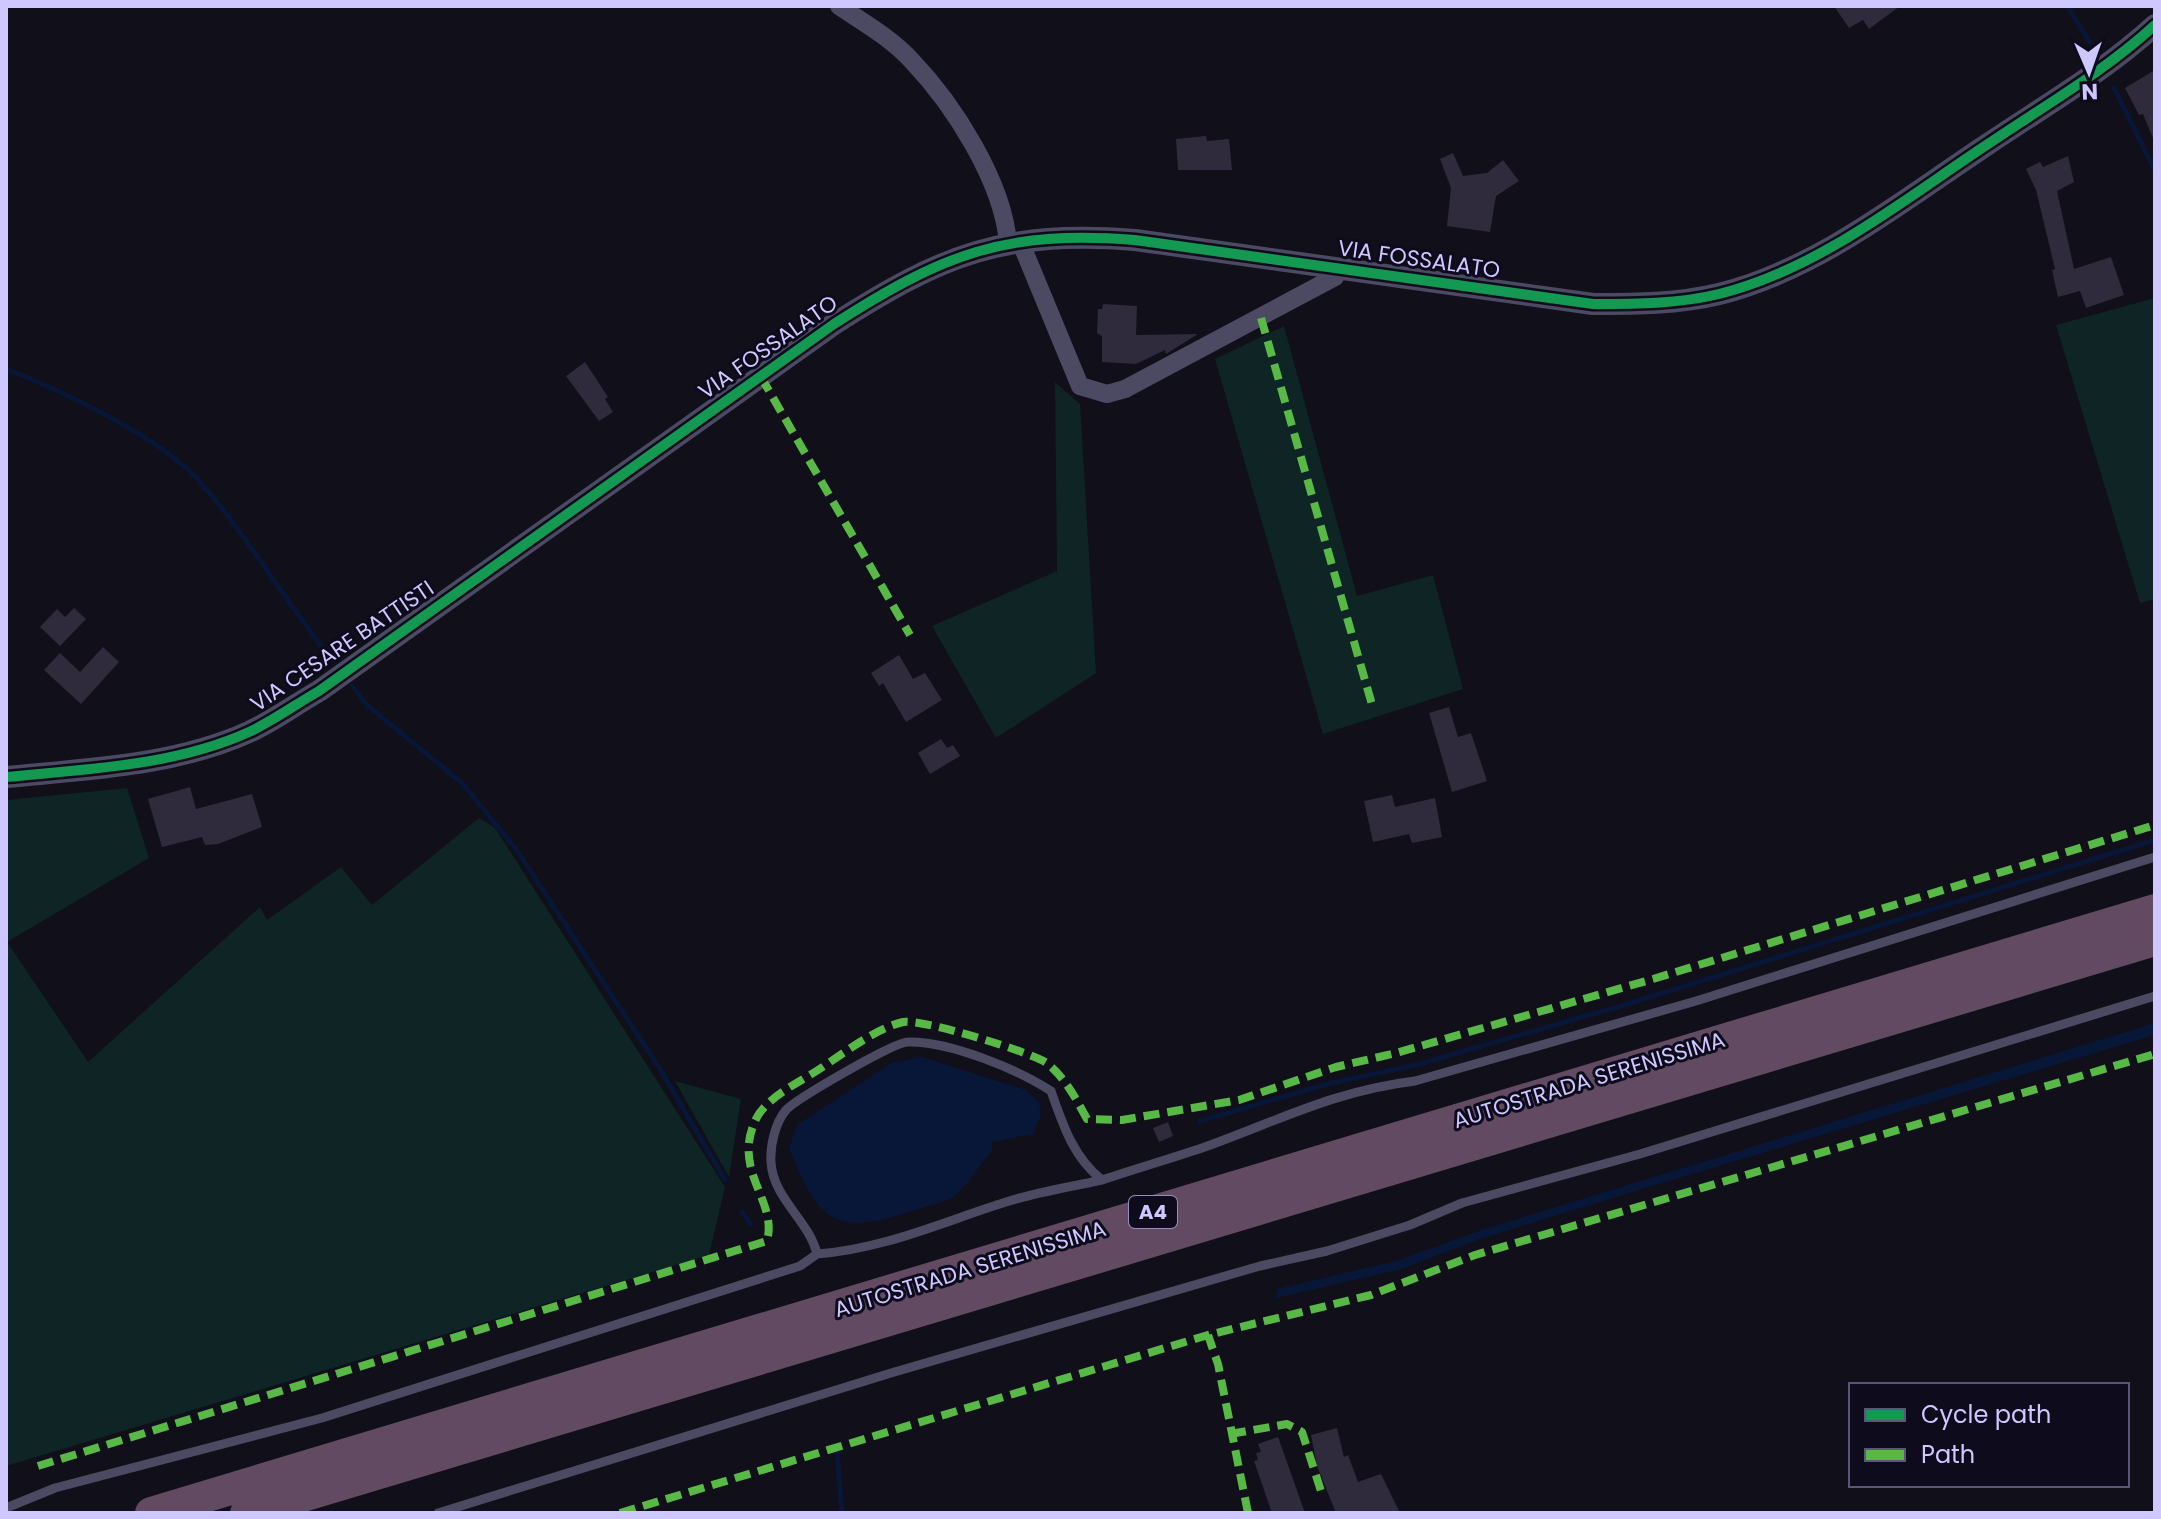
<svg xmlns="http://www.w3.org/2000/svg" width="2161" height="1519" font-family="Poppins,sans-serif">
<rect width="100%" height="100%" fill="#110f19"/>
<path fill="#0e2425" d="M2155,298V599L2140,603L2056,325Z
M1284,326L1357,596L1433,575L1463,689L1323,734L1215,359Z
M1055,382L1080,404L1096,673L996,738L932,626L1057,571Z
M127,788L149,858L7,942L88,1062L260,907L267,920L341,867L372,905L479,818L495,828L725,1187L709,1255L6,1466V800Z
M675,1081L741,1099L729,1177Z"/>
<path fill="#081737" d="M2155,1023V1035L1626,1194L1480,1239L1402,1269L1276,1298L1277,1289L1399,1260L1481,1230Z
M922,1057L1026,1090L1039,1102L1041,1115L1033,1134L992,1142V1151C980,1164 970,1182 957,1194C947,1203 924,1207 911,1211C834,1238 817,1220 789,1148L797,1125L891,1063Z"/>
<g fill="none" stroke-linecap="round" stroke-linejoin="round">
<path stroke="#081737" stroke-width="5" d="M2067,6L2090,42
M2114,88L2155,171
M6,369C61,390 162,438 200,482C248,537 286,602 331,659
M352,686L367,705L463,784L516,849L660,1069L725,1180
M1200,1121L1327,1084L1416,1065L1624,1005L2155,840
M742,1212L751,1224
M837,1453L842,1513"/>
</g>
<path fill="#2f2b3d" d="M1834,6H1900L1869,29L1863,20L1849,28Z
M2155,70V143L2143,114L2139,115L2125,88Z
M1206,136L1207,141L1229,139L1232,170H1178L1176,139Z
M1453,153L1463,176L1487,173L1503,160L1519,181L1496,196L1490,232L1447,226L1451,188L1440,159Z
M2068,156L2074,182L2057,191L2074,269L2111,257L2124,295L2086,308L2080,291L2058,297L2052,270L2055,269L2036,190L2026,169L2040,162L2043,167Z
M1103,304L1137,306L1136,335L1198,334L1166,354L1165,350L1136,364L1102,362V336L1097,333L1098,309H1102Z
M585,362L608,397L605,399L613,412L599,421L566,376Z
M74,608L86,619L60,646L40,627L57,609L65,617Z
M103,647L119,662L81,704L44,670L60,653L80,672Z
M899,655L913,679L925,673L942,700L906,722L883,683L879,686L871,673Z
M1449,707L1458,737L1471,733L1487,781L1452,792L1429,713Z
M941,739L947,748L953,745L960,756L930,774L918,753Z
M190,787L196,809L252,794L262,827L218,844L205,845L202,837L162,847L148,799Z
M1392,795L1395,807L1435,798L1442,837L1412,843L1409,834L1373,842L1364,801Z
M1168,1122L1173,1136L1159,1142L1153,1128Z
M1337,1428L1344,1457L1348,1455L1358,1482L1381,1474L1400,1513H1336L1317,1466L1311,1435Z
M1278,1437L1294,1482L1305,1513H1272L1254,1461L1258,1460L1256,1453L1261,1452L1258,1444Z"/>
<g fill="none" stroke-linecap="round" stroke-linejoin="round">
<path stroke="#4b4a62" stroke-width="9" d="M817,1254C884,1249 942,1222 1006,1202C1037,1192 1070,1187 1102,1180
M6,1508L55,1488L322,1418L800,1266L817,1254C809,1220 773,1199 771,1162C770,1146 775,1123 786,1110C796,1099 894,1042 908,1042C949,1041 1017,1069 1051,1091C1063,1125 1073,1157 1102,1180C1135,1169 1169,1159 1202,1148C1278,1121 1333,1091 1415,1081L1696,1001L2155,857
M438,1513L891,1373L1260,1266L1327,1251L1410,1225L1462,1203L1640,1154L2155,996"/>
<path stroke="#4b4a62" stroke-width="18" d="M839,6C864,23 891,38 912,61C954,105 1003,182 1008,243
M1020,241L1080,386L1107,394L1125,389L1335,277L1337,268"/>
<path stroke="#4b4a62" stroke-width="22" d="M6,777C87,769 174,766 249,732C273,721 296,704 319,691L834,324C943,254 1004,230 1135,240L1593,304C1635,304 1678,304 1719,294C1819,269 1903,200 1988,144C2044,106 2105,71 2155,25"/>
<path stroke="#614a62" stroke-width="32" d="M151,1513L2155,910
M246,1513L2155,940"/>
<path stroke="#58b947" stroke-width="8" stroke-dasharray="16 8" stroke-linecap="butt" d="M1261,318L1373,708
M761,377L910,635
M1230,1434L1287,1424L1302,1432L1321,1491
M38,1466L767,1241C778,1200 731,1171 756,1119C767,1097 798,1083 818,1070C843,1054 874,1029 903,1022C920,1018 1035,1053 1048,1064C1066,1079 1076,1099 1087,1119L1122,1120L1239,1100L1336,1067L1396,1053L1653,979L2155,825
M620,1513L1208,1335
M1248,1513L1218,1364L1208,1335L1371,1295L1475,1255L2155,1054"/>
<g stroke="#0e0b1d" stroke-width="15">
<path id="cycleway" d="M6,777C87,769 174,766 249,732C273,721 296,704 319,691L834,324C943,254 1004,230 1135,240L1593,304C1635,304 1678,304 1719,294C1819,269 1903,200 1988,144C2044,106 2105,71 2155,25"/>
</g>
<use href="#cycleway" stroke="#139951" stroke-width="10"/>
</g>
<g text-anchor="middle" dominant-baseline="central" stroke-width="6" stroke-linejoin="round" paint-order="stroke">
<rect fill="#0e0b1d" stroke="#958fbb" stroke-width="2" x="1129" y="1196" width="48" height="32" rx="6"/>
<g font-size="20" font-weight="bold" fill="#cfc7ff">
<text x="1153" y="1212">A4</text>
</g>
<g font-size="22" fill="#cfc7ff" stroke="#0e0b1d">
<text transform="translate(1419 259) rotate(8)">VIA FOSSALATO</text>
<text transform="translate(768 347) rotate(-35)">VIA FOSSALATO</text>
<text transform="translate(342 646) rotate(-34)">VIA CESARE BATTISTI</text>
<text transform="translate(1589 1080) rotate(-17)">AUTOSTRADA SERENISSIMA</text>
<text transform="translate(970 1269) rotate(-17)">AUTOSTRADA SERENISSIMA</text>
</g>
</g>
<rect width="2161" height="1519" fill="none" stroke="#cfc7ff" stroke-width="16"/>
<rect x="1849" y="1383" width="280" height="104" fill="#0e0b1d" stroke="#5b5677" stroke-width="2"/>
<rect x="1865" y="1409" width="40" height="12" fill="#139951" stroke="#5b5677" stroke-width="2"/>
<text x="1921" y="1423" font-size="24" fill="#cfc7ff">Cycle path</text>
<rect x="1865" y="1449" width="40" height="12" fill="#58b947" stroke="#5b5677" stroke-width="2"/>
<text x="1921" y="1463" font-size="24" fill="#cfc7ff">Path</text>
<g transform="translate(2089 72) rotate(178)" stroke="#0e0b1d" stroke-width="6" paint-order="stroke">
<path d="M0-6L14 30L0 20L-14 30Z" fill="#cfc7ff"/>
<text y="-12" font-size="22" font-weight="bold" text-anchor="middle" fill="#cfc7ff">N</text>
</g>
</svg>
